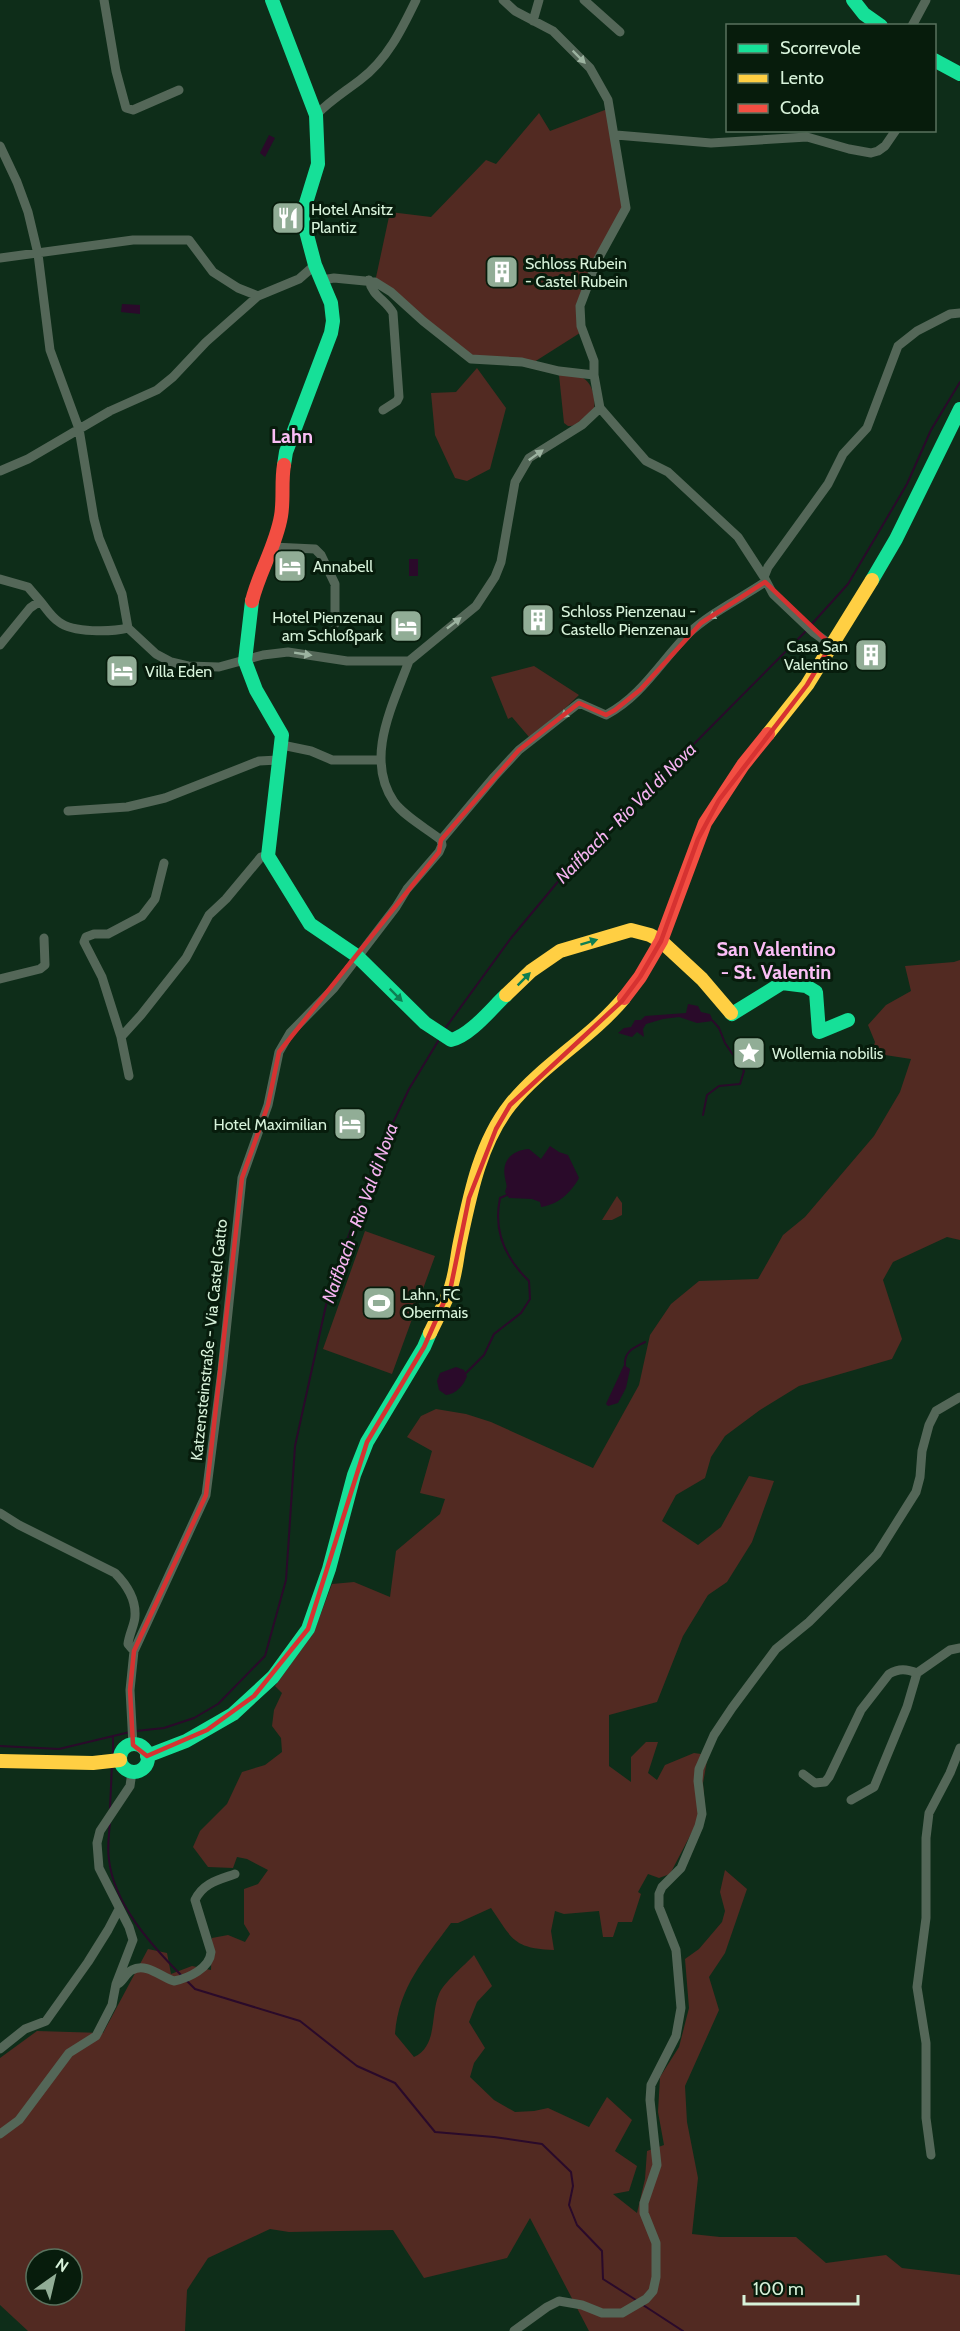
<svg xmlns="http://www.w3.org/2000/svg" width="960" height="2331" font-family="Cabin,sans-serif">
<rect width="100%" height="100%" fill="#0e2d19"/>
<path fill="#522a22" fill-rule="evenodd" d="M610,108L626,208L580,306L583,331L531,364L471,359L375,282L390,212L431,217L486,160L496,164L539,113L550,131Z
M477,368L506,408L490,469L467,481L455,478L435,435L431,393L456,392Z
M559,375C566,376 577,376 583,378C593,383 598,404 592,413C588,419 575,427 568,426L564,423Z
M534,666L579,695L540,732L529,737L512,717L508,719L491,677Z
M960,960V1240L947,1237L893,1262L883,1280L902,1339L892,1359L799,1386L760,1410L725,1436L711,1457L705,1478L676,1495L662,1521L698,1545L721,1527L749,1476L774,1481L752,1542L727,1582L708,1595L683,1636L657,1702L609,1715V1766L631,1782V1757L646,1742H658L648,1773L657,1780L665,1765L694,1753L708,1755L703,1783L705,1807L670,1874L659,1878L648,1874L638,1892L641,1894L632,1922H618L613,1937H603L599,1911L564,1914L555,1911L551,1931L554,1950C513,1948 513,1940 491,1908L458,1923H451C424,1960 399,1986 395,2034L414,2057C438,2046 430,2015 439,1994C444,1982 465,1965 474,1955L492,1986L477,2002L469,2022L485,2048L474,2063L470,2077L494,2100L515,2112L534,2111L548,2108L589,2127L607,2097L632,2120L615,2151L637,2166L629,2191L613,2194L637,2213L645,2179L647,2151L664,2145L658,2112L660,2077L679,2047L689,2008L685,1959L699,1949L722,1922L725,1911L720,1892L725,1870L747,1889L725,1953L709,1977L719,2010L685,2086L687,2122L698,2178L692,2234L720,2237H796L826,2263L886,2255L902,2268L960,2275V2331H589L530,2218L507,2258L424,2278L393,2230L289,2232L270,2229L208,2258L187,2290L185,2331H28L0,2305V2058L37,2031L103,2033L148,1949L167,1953L171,1974L192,1966L211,1970L212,1938L228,1935L245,1942L250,1934L244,1924V1889L258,1884L268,1870L247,1859L237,1857L233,1868L208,1867L193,1847L200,1831L227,1804L242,1772L265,1765L282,1752L281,1738L272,1726L274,1710L282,1693L275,1686L314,1632L332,1584L354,1582L390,1597L396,1551L440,1514L445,1499L420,1493L432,1451L407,1437L421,1416L436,1409L466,1414L491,1422L593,1468L639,1385L650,1335L671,1304L699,1281L758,1279L783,1235L805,1217L874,1136L900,1092L911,1059L872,1053L875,1042L868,1025L886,1005L911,991L905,966L954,962ZM36,2259H72V2295H36Z
M617,1196L622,1203V1215L612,1220H602Z
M365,1231L435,1256L392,1374L323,1349Z"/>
<path fill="#2a0a2a" d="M269,135L275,138L265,157L260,153Z
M122,304L140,305V314L121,312Z
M409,559H418V576H409Z
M688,1004L698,1006L701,1012L710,1014L713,1021L697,1023L679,1017L663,1019L646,1024L643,1029L644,1037L637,1032L632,1037L618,1033L624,1028L631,1027L635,1020H641L645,1016L686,1013Z
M550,1146L559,1152L568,1155L579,1178C571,1193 557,1205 541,1207L540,1202L532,1199L509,1198L505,1192C508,1185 506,1184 505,1178C501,1160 513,1150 529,1149L541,1159Z
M624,1365L630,1369L626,1388L618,1403L608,1406L606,1404Z
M456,1367L464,1370L467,1376C464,1385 456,1394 446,1395L439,1390L437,1381L440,1373Z"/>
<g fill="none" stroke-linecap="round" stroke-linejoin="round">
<path stroke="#2a0a2a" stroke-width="2" d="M810,626L848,584L907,484L931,430L960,382
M444,1030L511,938L561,878L806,631
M703,1115L707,1095L719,1086L740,1084L744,1071L725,1043L719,1028L713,1021
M625,1365C624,1351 634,1348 645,1342
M466,1373L484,1355L494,1334L521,1313L530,1299L529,1281C506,1259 493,1231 500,1198L507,1195
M136,1731L164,1728L194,1718L218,1704L265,1656L286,1580L295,1446L330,1287L379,1152L409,1089L440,1038
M0,1746L59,1749L130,1732
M113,1757V1736
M110,1808L112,1765
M110,1822C109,1834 107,1848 109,1860C114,1904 151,1945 182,1976
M186,1980L195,1989L300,2021L357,2066L395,2083L435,2132L494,2137L542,2144L571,2172L573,2186L569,2205L577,2225L602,2251L603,2279L636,2300
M643,2305L683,2331"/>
<path stroke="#546758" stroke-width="9" d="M104,0L116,71L126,108L133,110L179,90
M503,0L515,11L553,31L590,68L608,100L626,208L597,261L580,306L581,326L594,361V375L600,408L646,461L668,472L738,537L764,577L773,594L813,632L831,645
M584,0L620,32
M533,21L539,0
M912,26L926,0
M316,115C332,99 343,93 360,80C387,60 402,29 416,0
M616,135L711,143L807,137L849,149L871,153L878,151L885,146L896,130
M0,146L17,182L28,212L38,254L50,350L79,429L94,519L99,538L122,594L128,628L156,654L171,662L188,666L219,667L263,655L288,652L347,661H409L476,606L495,577L501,562L515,482L529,458L582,425L600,408
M0,258L133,240H189L213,272L238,288L258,296
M322,280L334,278L375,282L391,292L423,321L471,359L522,362L559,371L594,375
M369,280C372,296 386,300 393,313L399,397L397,401L383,410
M0,471L28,459L110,411L157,390L173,377L206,342L258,296L299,279L315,265
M273,547L315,549L321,555L335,584V624
M764,577L768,567L828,484L843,454L867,428L898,346L917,331L950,314L960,313
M0,579L28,587L40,601
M0,645L30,608L40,601C46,608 51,617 59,622C73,633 111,632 128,628
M409,661C393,705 364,758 394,802C405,817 426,828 441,840
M282,745L311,751L332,760H379
M68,811L127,807L165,798L259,761L278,760
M0,979L40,969L45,965L44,938
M121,1037L102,977L84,942L86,937L94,934H108L142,916L155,899L164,863
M129,1076L121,1037L141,1015L186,958L209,915L226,899L261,857L268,856
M0,1513L19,1525L115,1573C126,1584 136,1599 135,1616C135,1624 129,1634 128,1644L134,1651
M133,1745L130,1690L134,1651L206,1495L222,1370L242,1178L268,1105L279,1052L290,1033L334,988L396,907L407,889L439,852L442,845L441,840L494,777L519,750L579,703L606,715C642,696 661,661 688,634C710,613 740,599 765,582
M803,1774L815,1783L825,1782L829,1777L861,1710L889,1674C899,1668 907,1669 917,1673
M851,1800L874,1787L907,1707L917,1673L950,1650L960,1648
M118,1984C123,1981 126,1973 132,1970C146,1962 161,1977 174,1981C189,1978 210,1968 211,1952L195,1900C203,1883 218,1880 235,1874
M0,2049L25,2029L46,2021L88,1962L108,1930L119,1909
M0,2134L19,2120L69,2053L96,2036L112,2005L116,1984L133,1940L129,1927L99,1868L97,1843L100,1831L130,1786L132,1772
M931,2155L926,2118V2043L917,1987L926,1918V1838L929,1813L950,1773L960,1748
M514,2331L547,2307L559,2301L582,2305L602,2313H622L646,2299L653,2291L656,2277V2243L644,2213V2203L657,2165L650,2100L651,2085L676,2036L681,2008L676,1950L659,1907V1894L662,1887L681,1868L699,1826L702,1814L698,1781L699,1769L714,1735L732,1708L776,1649L809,1622L877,1554L916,1492L920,1477L922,1451L929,1425L936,1411L960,1397"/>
<path stroke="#16e098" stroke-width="14" d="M272,0L316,115L318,164L302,216L315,265L331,303L333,321L331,333L286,452L284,465
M853,0L864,14L881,26
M934,60L960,74
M872,580L896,539L960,409
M252,601L245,661L256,690L282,735L268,856L310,924L357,956L425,1023L451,1040C470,1036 492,1008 506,995
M731,1013L732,1014L782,983L806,986L816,992L819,1032L848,1020
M120 1758a14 14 0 1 1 28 0a14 14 0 1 1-28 0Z
M147,1756L186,1741L233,1714L273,1677L308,1629L329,1569L354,1475L367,1442L424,1347L430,1333"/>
<path stroke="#ffcf43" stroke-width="14" d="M768,734L807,685L872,580
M506,995L531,971L560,951L631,930L650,935L661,941L702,979L731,1013
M430,1333C437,1318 446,1302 451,1287C456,1272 457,1256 460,1242C470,1195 480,1143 510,1105C543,1064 591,1038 624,998
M0,1761L93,1763L120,1760"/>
<path stroke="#f24e42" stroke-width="14" d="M252,601C259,572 276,546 281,516C284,499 281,482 284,465
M624,998L640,977L661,941L705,823L743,765L768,734"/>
</g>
<defs><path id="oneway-solid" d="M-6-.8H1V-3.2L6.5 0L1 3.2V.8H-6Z" transform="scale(1.5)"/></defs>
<g fill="#9cb3a0">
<use href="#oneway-solid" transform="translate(579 57) rotate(45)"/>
<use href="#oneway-solid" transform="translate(536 455) rotate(-36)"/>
<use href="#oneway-solid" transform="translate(716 614) rotate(149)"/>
<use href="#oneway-solid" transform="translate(454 623) rotate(-38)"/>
<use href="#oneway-solid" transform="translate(303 654) rotate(9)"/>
<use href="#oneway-solid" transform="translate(568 712) rotate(140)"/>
</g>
<g fill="#0e7e52">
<use href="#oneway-solid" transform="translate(589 942) rotate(-17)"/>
<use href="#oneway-solid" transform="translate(524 979) rotate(-45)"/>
<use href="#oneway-solid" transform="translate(396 995) rotate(45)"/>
</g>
<path fill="none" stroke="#d63231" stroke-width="4.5" stroke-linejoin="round" d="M765,582L831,645L807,685L719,800L698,839L661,941L640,977L622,1001L510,1105L496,1129L469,1198L451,1286L424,1347L367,1442L308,1629L254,1696L207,1730L147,1756L133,1745L130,1690L134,1651L206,1495L242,1178L268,1105L279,1052L439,852L441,840L519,750L579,703L606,715L615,710L640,690L701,623Z"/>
<defs>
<g id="restaurant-square" transform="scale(1.725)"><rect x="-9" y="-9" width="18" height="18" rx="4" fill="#91ad96" stroke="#071c0c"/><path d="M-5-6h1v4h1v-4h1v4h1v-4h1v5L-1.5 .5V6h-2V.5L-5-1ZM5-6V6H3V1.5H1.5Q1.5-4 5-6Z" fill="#fff"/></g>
<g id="building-square" transform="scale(1.725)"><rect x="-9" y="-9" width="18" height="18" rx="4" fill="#91ad96" stroke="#071c0c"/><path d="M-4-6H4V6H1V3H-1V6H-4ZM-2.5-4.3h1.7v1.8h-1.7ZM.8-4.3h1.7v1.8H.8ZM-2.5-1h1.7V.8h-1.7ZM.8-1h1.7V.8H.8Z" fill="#fff"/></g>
<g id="hotel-square" transform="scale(1.725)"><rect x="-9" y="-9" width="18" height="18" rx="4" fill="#91ad96" stroke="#071c0c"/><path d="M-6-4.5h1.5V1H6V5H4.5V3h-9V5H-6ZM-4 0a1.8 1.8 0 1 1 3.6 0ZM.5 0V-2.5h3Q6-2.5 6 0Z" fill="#fff"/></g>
<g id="sight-square" transform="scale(1.725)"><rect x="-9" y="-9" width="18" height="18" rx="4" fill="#91ad96" stroke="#071c0c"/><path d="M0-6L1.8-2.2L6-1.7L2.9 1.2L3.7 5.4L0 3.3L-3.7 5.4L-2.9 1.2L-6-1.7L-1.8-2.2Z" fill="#fff"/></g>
<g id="stadium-square" transform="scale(1.725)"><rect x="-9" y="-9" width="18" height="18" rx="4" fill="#91ad96" stroke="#071c0c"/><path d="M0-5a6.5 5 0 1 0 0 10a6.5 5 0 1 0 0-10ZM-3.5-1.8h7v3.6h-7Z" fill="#fff"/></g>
</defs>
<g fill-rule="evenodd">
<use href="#restaurant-square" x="288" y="218"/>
<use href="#building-square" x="502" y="272"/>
<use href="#hotel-square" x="290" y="566"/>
<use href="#building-square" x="538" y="620"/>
<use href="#hotel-square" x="406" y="626"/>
<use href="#building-square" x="871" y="655"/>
<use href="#hotel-square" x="122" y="671"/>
<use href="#sight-square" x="749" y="1053"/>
<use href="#hotel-square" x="350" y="1124"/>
<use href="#stadium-square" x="379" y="1303"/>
</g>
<g text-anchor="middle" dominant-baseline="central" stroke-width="6" stroke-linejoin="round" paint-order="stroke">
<g font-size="16" fill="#d7f2da" stroke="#071c0c" text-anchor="start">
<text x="311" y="209">Hotel Ansitz<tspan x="311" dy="18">Plantiz</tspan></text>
<text x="525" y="263">Schloss Rubein<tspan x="525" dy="18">- Castel Rubein</tspan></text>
<text x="313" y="566">Annabell</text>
<text x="561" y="611">Schloss Pienzenau -<tspan x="561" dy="18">Castello Pienzenau</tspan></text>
<text x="383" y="617" text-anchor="end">Hotel Pienzenau<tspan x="383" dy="18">am Schloßpark</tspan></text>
<text x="848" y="646" text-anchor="end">Casa San<tspan x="848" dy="18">Valentino</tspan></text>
<text x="145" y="671">Villa Eden</text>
<text x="772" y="1053">Wollemia nobilis</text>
<text x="327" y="1124" text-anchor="end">Hotel Maximilian</text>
<text x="402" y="1294">Lahn, FC<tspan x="402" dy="18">Obermais</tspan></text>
</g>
<g font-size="16" fill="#d7f2da" stroke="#071c0c">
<text transform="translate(209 1340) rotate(-84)">Katzensteinstraße - Via Castel Gatto</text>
</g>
<g font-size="18" font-style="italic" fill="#f6b3f1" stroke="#071c0c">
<text transform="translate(626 813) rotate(-45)">Naifbach - Rio Val di Nova</text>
<text transform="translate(360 1213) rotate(-70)">Naifbach - Rio Val di Nova</text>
</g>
<g font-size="20" font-weight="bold" fill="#fbbef6" stroke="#071c0c">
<text x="292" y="436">Lahn</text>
<text x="776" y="949">San Valentino<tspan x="776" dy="23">- St. Valentin</tspan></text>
</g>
</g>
<rect x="726" y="24" width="210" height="108" fill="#071c0c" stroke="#5a725e" stroke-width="1.5"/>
<rect x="738" y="44" width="30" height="9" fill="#16e098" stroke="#5a725e" stroke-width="1.5"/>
<text x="780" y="54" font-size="18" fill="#d7f2da">Scorrevole</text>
<rect x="738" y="74" width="30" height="9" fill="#ffcf43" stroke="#5a725e" stroke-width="1.5"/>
<text x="780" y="84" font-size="18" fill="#d7f2da">Lento</text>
<rect x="738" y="104" width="30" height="9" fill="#f24e42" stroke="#5a725e" stroke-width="1.5"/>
<text x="780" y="114" font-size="18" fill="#d7f2da">Coda</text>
<g transform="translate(54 2277) rotate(34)"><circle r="28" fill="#071c0c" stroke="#5a725e" stroke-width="1.5"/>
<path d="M0-4.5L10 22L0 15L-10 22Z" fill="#91ad96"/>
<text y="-9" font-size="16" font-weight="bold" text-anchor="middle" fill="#d7f2da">N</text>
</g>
<path d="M744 2295v9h114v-9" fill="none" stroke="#d7f2da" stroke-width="3"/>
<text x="753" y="2295" font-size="18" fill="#d7f2da" stroke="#071c0c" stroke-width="4.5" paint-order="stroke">100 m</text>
</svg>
